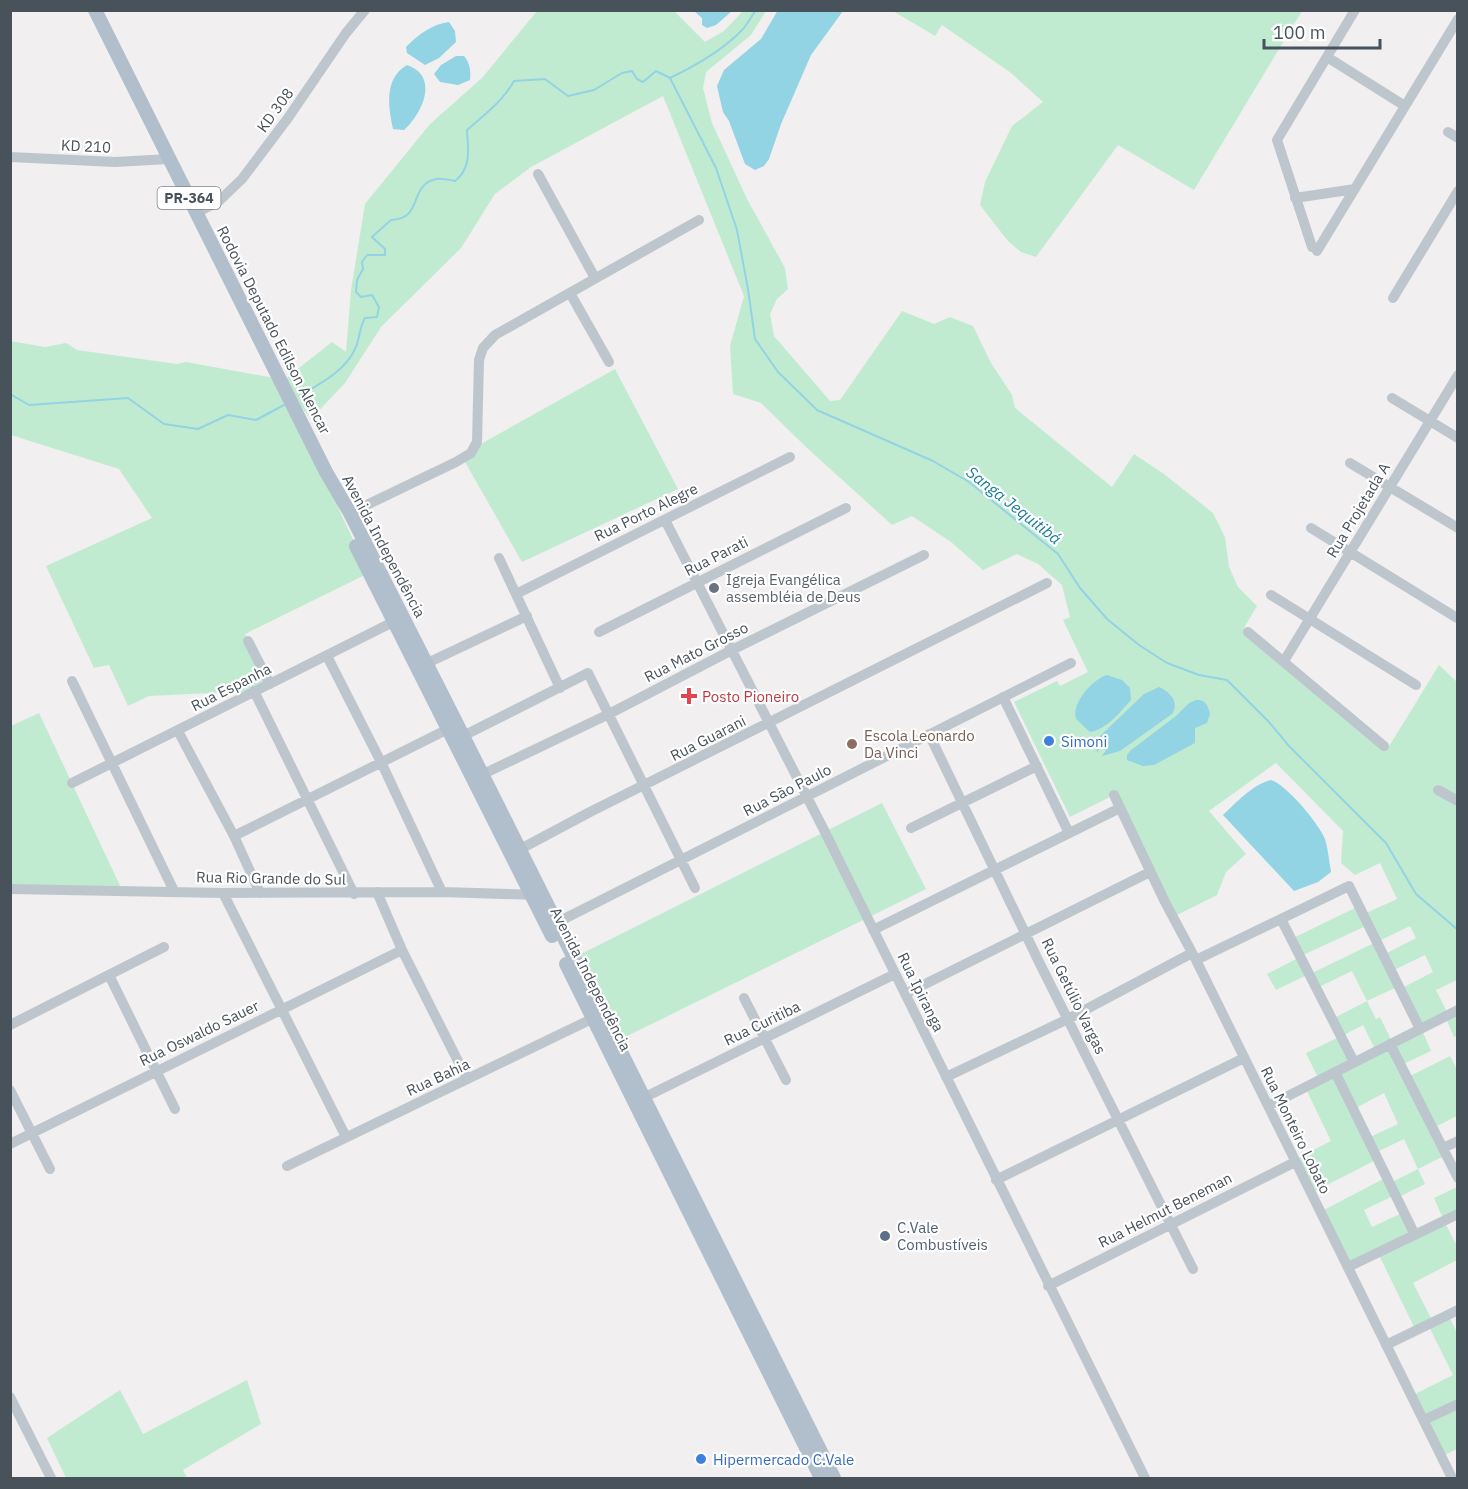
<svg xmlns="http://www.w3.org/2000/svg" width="1468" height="1489" font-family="'IBM Plex Sans',sans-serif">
<rect width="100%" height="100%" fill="#f1efef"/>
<path fill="#c1ebd1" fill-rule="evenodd" d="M537,11H674L705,42L724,31L743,11H766L751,35L706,72L703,88L712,123L747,199L785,268L788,289L777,299L770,314L774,336L830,401L840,400L902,311L934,324L950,317L973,326L991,363L1012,395L1015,408L1112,487L1134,454L1164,474L1213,513L1225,537L1229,567L1238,587L1257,606L1244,628L1388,748L1439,665L1457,682V980L1436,990L1448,1014L1457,1009V1036L1454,1037L1445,1016L1421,1028L1431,1051L1401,1065L1408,1077L1450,1056L1457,1069V1116L1433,1128L1446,1155L1418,1169L1425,1184L1397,1198L1395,1195L1364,1210L1372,1227L1404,1212L1415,1235L1444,1221L1434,1198L1457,1187V1214L1444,1221L1457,1246V1260L1413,1283L1433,1322L1448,1314L1457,1333V1354L1456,1356L1458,1359L1457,1449L1441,1457L1411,1396L1453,1375L1428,1325L1416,1331L1378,1253L1348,1267L1320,1212L1387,1177L1390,1183L1418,1169L1404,1139L1375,1153L1378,1159L1311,1193L1294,1160L1331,1141L1305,1087L1319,1080L1306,1053L1341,1036L1332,1019L1367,1001L1352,971L1317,988L1309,974L1276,990L1267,974L1300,957L1291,939L1359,906L1364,914L1397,899L1380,863L1355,875L1341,863L1343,831L1276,763L1209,811L1246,854L1226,872L1217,895L1173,917L1114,795L1070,817L1014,702L1057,681L1060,686L1088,672L1063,620L1070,617L1062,585L1038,564L1017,554L983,570L951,542L912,516L892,525L806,447L761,403L733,394L730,346L744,296L663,96L531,167L495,194L461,248L381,327L345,383L311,419L294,398L285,379L332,342L346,352L351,290L365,204L430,124L482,78ZM1368,925L1376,942L1310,974L1301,956ZM1410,926L1416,938L1383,955L1377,942ZM1425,955L1433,972L1400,989L1419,1029L1392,1042L1380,1017L1376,1019L1367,1001L1399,986L1392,971ZM1363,1025L1376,1051L1354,1062L1342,1036ZM1384,1093L1398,1124L1368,1138L1354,1109Z
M893,11H1302L1194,190L1118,145L1036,257L1021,252L1008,241L980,205L985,182L1012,126L1043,102L1011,73L942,25L935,36Z
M10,341L45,347L66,343L77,350L177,364L186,362L280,379L326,472L340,512L369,573L245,634L270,684L254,691L149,696L128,706L109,665L94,668L46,566L152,518L119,469L11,435Z
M615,369L678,489L522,562L461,455Z
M39,713L122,890L11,889V726Z
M882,803L926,889L615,1042L573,958Z
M247,1380L261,1424L183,1470L187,1478H66L47,1438L120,1390L143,1434Z"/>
<path fill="#92d3e4" d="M778,10L843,11L811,55L781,124L769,159L764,166L755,170L745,164L729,121L723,112L717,86L724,70L761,39Z
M694,11H732L716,25L707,28L702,25V18Z
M449,22L455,31L456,42L439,58L425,65L407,53L406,47C418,35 432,24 449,22Z
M456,56H464C470,63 471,71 470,80L458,85L440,82L434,74L441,65Z
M407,65C440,76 422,114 404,130L393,129C388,107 384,78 407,65Z
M1107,675L1122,680L1130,688L1131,700C1121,711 1106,730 1090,732L1076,719C1071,703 1093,679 1107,675Z
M1159,687C1170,692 1180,702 1172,714L1120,751L1102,756L1106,750L1100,747L1097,753L1095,742L1099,737L1144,694Z
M1196,700C1205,699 1208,705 1210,714L1207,723L1195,728V743L1154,765L1143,766L1127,760V755L1131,750L1176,716L1189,703Z
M1271,780C1287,785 1319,824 1325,839C1328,849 1329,861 1331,872L1318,882L1294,891L1223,815C1236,803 1253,784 1271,780Z"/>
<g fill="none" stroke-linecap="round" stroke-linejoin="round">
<path stroke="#92d3e4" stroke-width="2" d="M670,78L716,168L737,230L748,289L755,339L778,372L817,410L933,461L969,482L1058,554L1080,588L1107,619L1139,645L1167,663L1199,675L1227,680L1269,722L1289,746L1386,843L1416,894L1458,930
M10,394L29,405L128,398L164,424L198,429L228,415L256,420L284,405
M301,395C321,383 345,371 355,349C360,339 359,328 365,318L377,317L379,307L372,295L361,297L356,292L357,280L363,269L362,262L367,255H385V249L372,237L391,220C424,219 408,185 436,179C441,178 450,180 455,181C472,168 468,149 467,130C484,115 503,101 514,81L545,79L568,96L594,90L622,73L632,71L637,79L643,82L656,71L670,78C695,66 722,51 742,30C747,25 751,17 756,10"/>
<path stroke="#bec6cd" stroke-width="10" d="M1327,57L1405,106
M1448,132L1458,138
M10,157L115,162L169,159
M538,174L595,278
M1295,198L1355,189
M196,213L219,201L242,179L288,118L346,33L365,10
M1312,247L1277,140L1355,10
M1317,251L1458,19
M570,293L609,362
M1393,298L1458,191
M1392,398L1458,438
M1350,463L1458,528
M350,513L456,462L471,453L477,442L479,360L483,348L495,335L699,220
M665,520L825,832L1145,1478
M1311,528L1457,618
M499,558L560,688
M516,594L790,457
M1271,595L1416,685
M599,632L846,508
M1248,632L1384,746
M248,641L270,684
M327,656L381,762L442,892
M1284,661L1458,375
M421,666L527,616
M72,681L174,891
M254,691L354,894
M1003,697L1069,833
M178,731L234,836L260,893
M929,734L1040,964L1193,1269
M463,736L588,673L695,888
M475,778L607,715L732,650L924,555
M72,783L399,619
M1438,790L1458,801
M1114,795L1165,902L1196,960L1452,1478
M911,828L1037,766
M234,836L454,726
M513,853L590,812L1047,583
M10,889L223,893L442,892L538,895
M377,892L402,950L467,1079
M223,893L346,1137
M1281,919L1354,1062
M552,925L1071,663
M873,930L1120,808
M1196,960L1349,886L1420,1029
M109,975L175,1109
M905,994L1150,872
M744,998L786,1080
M10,1025L164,947
M1390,1044L1458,1178
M1335,1072L1415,1235
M946,1077L1068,1019L1192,953
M10,1090L50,1169
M637,1101L895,974
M1268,1106L1458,1010
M10,1144L402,950
M1443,1148L1458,1141
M287,1166L600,1015
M996,1180L1244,1058
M1348,1267L1458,1214
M1048,1286L1295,1162
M1386,1345L1458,1310
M10,1397L51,1478
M1424,1420L1458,1404"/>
<path stroke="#b1becb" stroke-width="14" d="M95,10L326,472L350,513L457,724L834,1478
M356,546L552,936
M566,964L821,1478"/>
</g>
<circle fill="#6b7280" stroke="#fff" stroke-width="2" cx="714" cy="588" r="6"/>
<path fill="#e0444e" stroke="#fff" stroke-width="2" d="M686 687h6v6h6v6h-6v6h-6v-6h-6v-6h6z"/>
<g fill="#3f7fe0" stroke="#fff" stroke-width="2">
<circle cx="1049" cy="741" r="6"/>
<circle cx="701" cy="1459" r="6"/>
</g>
<circle fill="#8d6e63" stroke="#fff" stroke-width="2" cx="852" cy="744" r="6"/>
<circle fill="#5c6f8a" stroke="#fff" stroke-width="2" cx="885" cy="1236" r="6"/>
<g text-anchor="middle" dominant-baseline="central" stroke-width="4.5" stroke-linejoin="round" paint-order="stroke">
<rect fill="#fff" stroke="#7f868c" stroke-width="1.5" x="157.5" y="187" width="63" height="22" rx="4.5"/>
<g font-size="14" font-weight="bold" fill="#48525b">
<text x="189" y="198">PR-364</text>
</g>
<g font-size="15" fill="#48525b" stroke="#fff">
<text transform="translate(275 110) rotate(-54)">KD 308</text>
<text transform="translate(86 146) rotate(3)">KD 210</text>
<text transform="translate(274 330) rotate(63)">Rodovia Deputado Edilson Alencar</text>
<text transform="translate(1358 510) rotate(-59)">Rua Projetada A</text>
<text transform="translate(646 512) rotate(-26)">Rua Porto Alegre</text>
<text transform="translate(384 546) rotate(62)">Avenida Independência</text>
<text transform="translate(716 556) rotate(-27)">Rua Parati</text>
<text transform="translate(696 652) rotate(-27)">Rua Mato Grosso</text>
<text transform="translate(231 687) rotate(-27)">Rua Espanha</text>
<text transform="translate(708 738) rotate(-27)">Rua Guarani</text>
<text transform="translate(787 790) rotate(-27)">Rua São Paulo</text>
<text transform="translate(271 878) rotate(1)">Rua Rio Grande do Sul</text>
<text transform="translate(591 979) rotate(63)">Avenida Independência</text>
<text transform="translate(921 992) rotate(64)">Rua Ipiranga</text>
<text transform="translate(1074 996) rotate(64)">Rua Getúlio Vargas</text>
<text transform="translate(762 1023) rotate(-26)">Rua Curitiba</text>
<text transform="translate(199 1033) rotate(-26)">Rua Oswaldo Sauer</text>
<text transform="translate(438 1077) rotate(-25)">Rua Bahia</text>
<text transform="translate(1296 1130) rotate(64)">Rua Monteiro Lobato</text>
<text transform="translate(1165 1210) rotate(-27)">Rua Helmut Beneman</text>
</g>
<g font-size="15" fill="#5b616d" stroke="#fff" text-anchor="start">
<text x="726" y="579">Igreja Evangélica<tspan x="726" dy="17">assembléia de Deus</tspan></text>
</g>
<g font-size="15" fill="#be3a42" stroke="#fff" text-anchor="start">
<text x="702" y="696">Posto Pioneiro</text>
</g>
<g font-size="15" fill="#785e54" stroke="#fff" text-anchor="start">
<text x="864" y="735">Escola Leonardo<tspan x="864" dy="17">Da Vinci</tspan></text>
</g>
<g font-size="15" fill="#366cbe" stroke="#fff" text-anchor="start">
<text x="1061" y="741">Simoni</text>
<text x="713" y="1459">Hipermercado C.Vale</text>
</g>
<g font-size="15" fill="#4e5e75" stroke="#fff" text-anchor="start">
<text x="897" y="1227">C.Vale<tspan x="897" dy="17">Combustíveis</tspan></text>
</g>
<g font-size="16" font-style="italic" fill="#187c97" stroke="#fff">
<text transform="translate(1014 505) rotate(38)">Sanga Jequitibá</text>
</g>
</g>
<rect width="1468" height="1489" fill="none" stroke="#48525b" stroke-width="24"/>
<path d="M1264 39v9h116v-9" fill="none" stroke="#48525b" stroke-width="3"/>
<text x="1273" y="39" font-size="18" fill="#48525b" stroke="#ffffff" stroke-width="4.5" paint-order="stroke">100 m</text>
</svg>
